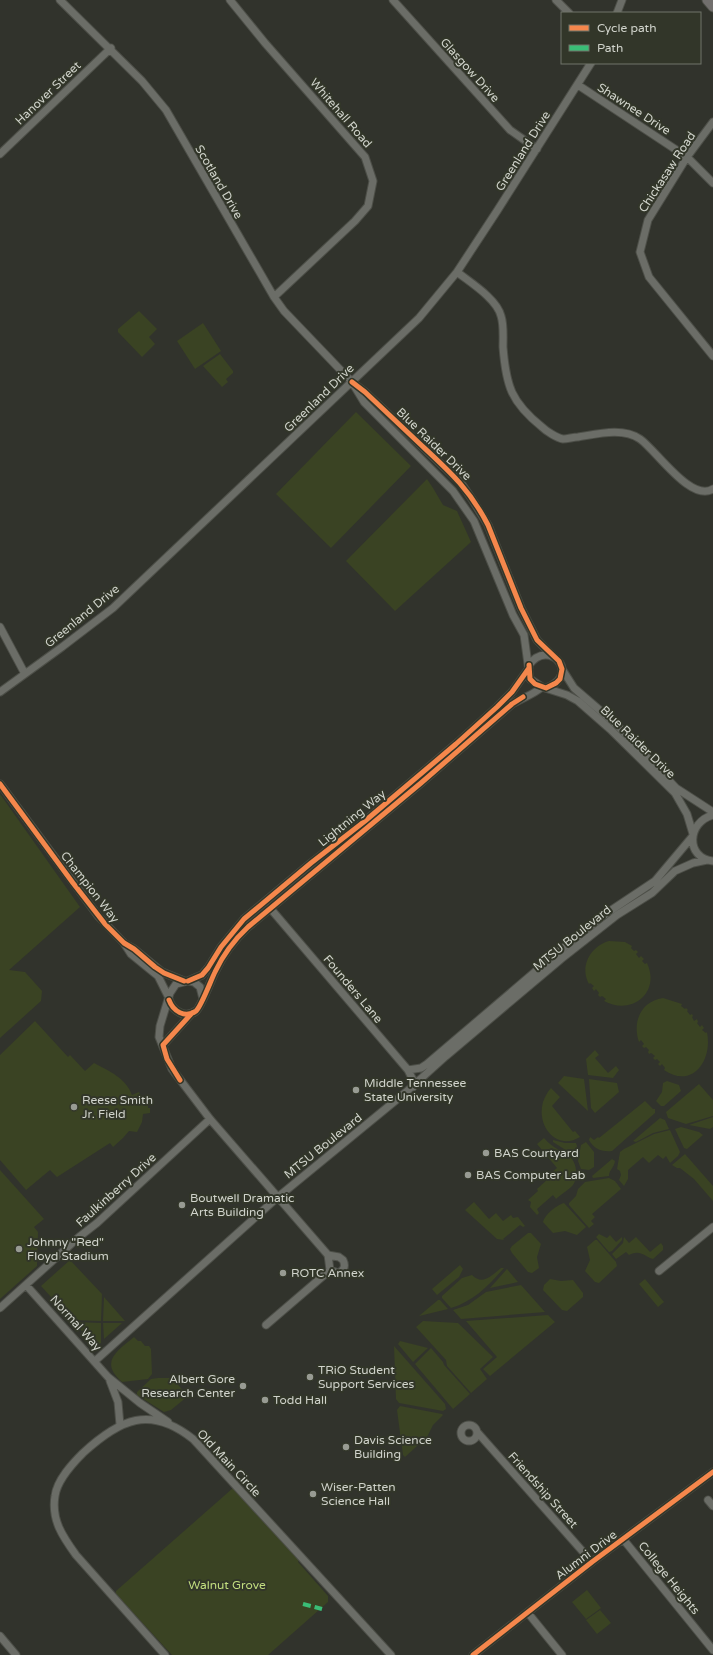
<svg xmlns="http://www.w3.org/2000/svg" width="713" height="1655" font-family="'Varela Round',sans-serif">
<rect width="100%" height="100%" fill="#31332c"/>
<path fill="#3a4323" d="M139,311L157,329L149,337L155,344L142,357L118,332V329Z
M203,323L221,351L195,369L177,341Z
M220,354L233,371V373L226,379L228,382L222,387L203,366Z
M356,412L411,466L331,548L276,494Z
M427,479L433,488L443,505L457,511L471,542L395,611L346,561Z
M0,794L80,907L9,970L25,972L42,991L41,1001L0,1038Z
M609,941L625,942L632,946L631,948L634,951L636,950L638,952L636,954L639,958L641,956L644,959L642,961L645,964L647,963C661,993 631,1016 604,1001L606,999L602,996L600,997L598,995L599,993L596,989L594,991L592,988L594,986L590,983L589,984C579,966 591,946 609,941Z
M663,998L682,1004L681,1006L685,1009L686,1008L688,1010L687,1011L690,1015L692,1014L693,1016L692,1017L694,1021L697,1019L698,1022L697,1023L700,1027L702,1025L704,1028L702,1030L706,1033L707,1032C713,1062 691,1089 664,1070L665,1068L662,1064L660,1066L658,1064L660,1062L657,1059L655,1060L653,1058L655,1056L651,1053L649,1054L648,1052L649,1050L646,1047L644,1048L642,1046L644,1044L641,1040L639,1042C632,1022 641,1001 663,998Z
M35,1021L68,1057L70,1055L85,1071L94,1063C109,1071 126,1078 132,1095L139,1092L144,1105H148V1108H150V1113L143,1114L142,1122L137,1132L129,1131L123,1138L113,1147L110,1143L57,1177L50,1170L26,1190L0,1160V1055Z
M595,1050L599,1055L595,1058L608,1073L616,1066L619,1070L613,1078L588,1075L586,1059Z
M564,1076L584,1079L588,1111L558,1083Z
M589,1079L617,1083L619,1092L595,1113L591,1108Z
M667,1081L679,1085L681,1091L664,1106H661L656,1101L662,1092L663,1083Z
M699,1084L713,1100V1116L686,1124L668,1118L666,1112Z
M551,1088L560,1097L552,1106L573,1132L575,1131L580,1137C557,1151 536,1127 543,1102C545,1097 547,1092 551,1088Z
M645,1101L653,1109H655V1113L612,1151C601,1152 594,1149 589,1140L590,1137L594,1140L598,1137L599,1138Z
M713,1117V1127L710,1129L689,1125Z
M660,1118L665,1120L669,1129L653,1133L636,1142L633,1141Z
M681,1127L699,1132L703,1135L687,1149L684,1148L675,1129Z
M670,1130L680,1152L678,1156L670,1163L666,1156L663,1159L658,1155L649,1163L643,1157L628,1170V1179L624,1186L619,1180L621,1175L620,1171L617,1169L620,1152L624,1149L654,1134Z
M544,1138C554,1150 563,1150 571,1158C577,1164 578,1178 573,1185C569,1190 561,1194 556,1199L553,1195L537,1209L539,1213L537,1215L530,1207L531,1202L528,1200L538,1191L537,1189L549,1178L547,1176L557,1168L537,1144Z
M553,1140L565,1143H576L577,1146L576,1152L572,1154L553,1142Z
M586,1142L594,1152V1167L589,1170L581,1169L578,1161L581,1145Z
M685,1154L713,1186V1201L694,1179L680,1168H677L672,1165Z
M612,1159L615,1161C614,1168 609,1170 609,1176L593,1178L592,1176Z
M0,1170L44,1219L34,1227L38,1232L37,1266L0,1299Z
M609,1178L615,1181L621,1189L592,1214L595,1217L591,1221L594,1224L589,1228L569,1205V1203L576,1196L578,1189L585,1182Z
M474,1202L489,1219L496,1213L503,1221L511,1215L513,1218L518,1217L525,1226L523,1227L520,1225L503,1239L504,1240L497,1239L465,1210Z
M564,1203L586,1227L577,1235L565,1231L553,1233L543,1222C545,1214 557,1205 564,1203Z
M528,1233H531L541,1244L537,1257L539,1268L532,1273L528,1272L512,1253L510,1249L512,1246Z
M599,1234L607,1238L610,1235L616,1242L622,1237V1240L612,1251L609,1252L596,1237Z
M624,1237L629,1243L636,1237L650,1252L661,1243L663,1246V1250L653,1259C644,1256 640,1249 629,1255L626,1252L616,1259L612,1254L623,1243Z
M595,1240H597L616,1262L617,1266L599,1283L595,1282L585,1271L590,1260L587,1247Z
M70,1260L102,1294L101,1321L72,1320L41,1286Z
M460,1265L463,1269L459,1277L437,1295L432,1289Z
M501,1268H504C488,1286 474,1301 451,1308L442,1298V1296L462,1278L472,1275C483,1286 492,1275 501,1268Z
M507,1269L518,1282L490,1288Z
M550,1279L561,1281L573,1280L583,1293V1297L567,1311L562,1310L543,1290L544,1285Z
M645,1279L664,1302L658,1307L639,1284Z
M521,1285L545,1312L461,1319L453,1310L468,1305L486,1292Z
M104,1297L125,1321H103Z
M438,1300H440L448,1309L419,1316Z
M548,1315L555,1322L490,1376L483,1369L497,1357L466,1321Z
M423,1321L458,1323L493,1357L480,1369L487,1379L471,1393L447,1366L446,1360L416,1327Z
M74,1322L101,1323V1343L97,1346H95Z
M103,1323H122L104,1339Z
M134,1337L138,1341H141L145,1346H149L151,1349L152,1374L148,1379L122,1382C99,1362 117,1351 134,1337Z
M400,1341L428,1348L413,1362L398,1344Z
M394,1346L445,1404L446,1409L443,1411L399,1403L396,1399Z
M431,1348L443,1362L444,1365L470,1394L453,1409L415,1364Z
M158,1378H172L188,1396L171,1410L164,1412L137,1395V1392L151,1379Z
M400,1406L442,1414L443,1415L433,1425L427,1437L405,1457L403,1455L397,1410Z
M233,1488L299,1560L298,1562L328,1596V1602L268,1655H172L116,1594V1591Z
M587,1590L601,1608L586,1619L572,1602Z
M600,1610L611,1623L597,1634L586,1620Z"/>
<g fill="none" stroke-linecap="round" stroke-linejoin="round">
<g stroke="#4d4f48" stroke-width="9">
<path id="minor" d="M60,0L142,81L166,110L274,297L284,311L352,382L365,392L461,483L472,499L488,525L521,608L537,640L554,657
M230,0L265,43L365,157L373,181L368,206L355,221L274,297
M393,0L510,130L537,149
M556,0L569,13
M617,13L622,0
M578,85L687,157L713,183
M713,122L687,157L648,220L640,252L649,277L713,356
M0,154L111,48
M457,272C471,283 497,299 501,316C504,325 503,337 503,347C506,386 511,402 542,427C546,431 557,438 563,439C568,439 573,437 578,437C597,434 623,427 640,439C656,450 691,503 713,489
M353,384L364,402L453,491L474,521L513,615L524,635L530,679L542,687L567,695L578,701L610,729L675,793L687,814L693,834
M0,627L25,674
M529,665C549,637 582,675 546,688
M562,669L574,688L618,726L676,788L713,812
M0,692L62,647L113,608L419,318L457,272L497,211L591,63
M0,784L99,917L124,943L131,954L158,976L169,998
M713,815C687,822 685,858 713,861
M270,908L408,1070L413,1080V1087
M125,944L134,949L162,972L184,981
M188,981L202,975L208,968L221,947L244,919L311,863L365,821L456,744L497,707L512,692L529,668
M203,999L200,987L194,982L188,981L176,984L170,993L160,1026L159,1037L172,1069L210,1119L328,1255
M169,1000C173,1011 185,1019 196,1011C201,1007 211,980 215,972C223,955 234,940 248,927L421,783L512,704C522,698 533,695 542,687
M163,1045L192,1013
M408,1070L421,1068L427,1064L556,954L607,913L655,881L692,837
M328,1255L339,1257L343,1260C346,1266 344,1271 338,1273L330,1270Z
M659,1271L713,1227
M26,1285L108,1377L140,1403L168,1422
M0,1308L79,1237L97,1223L210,1119
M266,1325L330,1270
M95,1361L278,1197L406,1092L446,1056L561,959L617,915L652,893L675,871L693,863L707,860
M110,1381L118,1402L120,1425
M461 1433a8 8 0 1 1 16 0a8 8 0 1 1-16 0Z
M478,1433L592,1562
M708,1500L713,1506
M623,1539L713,1650
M528,1613L562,1655
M0,1636L16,1655
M165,1655L76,1555C63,1537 51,1520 55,1496C57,1480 72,1464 83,1453C120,1419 150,1405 193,1439L391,1655
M473,1655L592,1562L713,1472"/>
</g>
<g stroke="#4d4f48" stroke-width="11">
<path id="major" d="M707,0L713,7"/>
</g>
<use href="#minor" stroke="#6b6d67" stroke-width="7"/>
<use href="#major" stroke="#716f6d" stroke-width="9"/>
<path stroke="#3abd76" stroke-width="4" stroke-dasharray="8 4" stroke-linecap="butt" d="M303,1604L322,1609"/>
<g stroke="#323629" stroke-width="8">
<path id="cycleway" d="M352,382L365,392C383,409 401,426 419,443C448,470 469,488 488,525L521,608L537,640L559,661L562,669L560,679L556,683L546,688L535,684L530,679L529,665
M0,784L73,883L105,924L124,943L134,949L155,967L164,973L184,981
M188,981L202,975L208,968L221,947L244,919L311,863L365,821L456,744L497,707L512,692L529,668
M169,1000C173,1011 185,1019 196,1011C201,1007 211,980 215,972C223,955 234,940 248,927L421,783L512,704L523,697
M180,1080L167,1059L163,1045L192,1013
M473,1655L592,1562L713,1472"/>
</g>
<use href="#cycleway" stroke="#f5874c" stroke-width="5"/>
</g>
<g fill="#989b93" stroke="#323629" stroke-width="1.5">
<circle cx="356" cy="1090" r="4"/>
<circle cx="74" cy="1107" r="4"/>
<circle cx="486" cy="1153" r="4"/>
<circle cx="468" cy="1175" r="4"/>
<circle cx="182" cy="1205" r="4"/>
<circle cx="19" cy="1249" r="4"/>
<circle cx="283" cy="1273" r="4"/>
<circle cx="310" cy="1377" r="4"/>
<circle cx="243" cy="1386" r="4"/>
<circle cx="265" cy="1400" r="4"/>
<circle cx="346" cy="1447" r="4"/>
<circle cx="313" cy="1494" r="4"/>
</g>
<g text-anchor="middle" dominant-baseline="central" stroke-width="4" stroke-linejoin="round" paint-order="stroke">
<g font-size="12" fill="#d0d3cb" stroke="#323629">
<text transform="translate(470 70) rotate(48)">Glasgow Drive</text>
<text transform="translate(48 93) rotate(-44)">Hanover Street</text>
<text transform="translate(634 109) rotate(33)">Shawnee Drive</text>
<text transform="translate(341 113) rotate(49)">Whitehall Road</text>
<text transform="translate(523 151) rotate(-58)">Greenland Drive</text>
<text transform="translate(667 172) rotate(-57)">Chickasaw Road</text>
<text transform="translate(219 182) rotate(60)">Scotland Drive</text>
<text transform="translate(319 398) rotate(-44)">Greenland Drive</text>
<text transform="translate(434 444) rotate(44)">Blue Raider Drive</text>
<text transform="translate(82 616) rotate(-39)">Greenland Drive</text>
<text transform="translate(638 742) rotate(44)">Blue Raider Drive</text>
<text transform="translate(352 818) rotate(-39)">Lightning Way</text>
<text transform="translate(90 887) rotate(52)">Champion Way</text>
<text transform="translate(572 938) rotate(-39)">MTSU Boulevard</text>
<text transform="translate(353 989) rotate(50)">Founders Lane</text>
<text transform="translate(323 1146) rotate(-39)">MTSU Boulevard</text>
<text transform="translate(116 1190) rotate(-42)">Faulkinberry Drive</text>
<text transform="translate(76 1323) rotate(48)">Normal Way</text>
<text transform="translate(229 1463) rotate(47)">Old Main Circle</text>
<text transform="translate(543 1490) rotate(48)">Friendship Street</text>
<text transform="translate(586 1555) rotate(-37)">Alumni Drive</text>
<text transform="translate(669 1578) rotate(51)">College Heights</text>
</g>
<g font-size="12" fill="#d0d3cb" stroke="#323629" text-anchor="start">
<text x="364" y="1083">Middle Tennessee<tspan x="364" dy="14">State University</tspan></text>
<text x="82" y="1100">Reese Smith<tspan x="82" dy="14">Jr. Field</tspan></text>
<text x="494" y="1153">BAS Courtyard</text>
<text x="476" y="1175">BAS Computer Lab</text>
<text x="190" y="1198">Boutwell Dramatic<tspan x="190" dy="14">Arts Building</tspan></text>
<text x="27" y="1242">Johnny "Red"<tspan x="27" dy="14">Floyd Stadium</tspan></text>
<text x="291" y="1273">ROTC Annex</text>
<text x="318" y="1370">TRiO Student<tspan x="318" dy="14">Support Services</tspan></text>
<text x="235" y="1379" text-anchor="end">Albert Gore<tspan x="235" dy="14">Research Center</tspan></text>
<text x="273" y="1400">Todd Hall</text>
<text x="354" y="1440">Davis Science<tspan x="354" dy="14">Building</tspan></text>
<text x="321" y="1487">Wiser-Patten<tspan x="321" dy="14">Science Hall</tspan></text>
</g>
<g font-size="12" fill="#c2dd7f" stroke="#323629">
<text x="227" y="1585">Walnut Grove</text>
</g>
</g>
<rect x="561" y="12" width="140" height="52" fill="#323629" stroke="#71756a"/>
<rect x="569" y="25" width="20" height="6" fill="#f5874c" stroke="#71756a"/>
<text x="597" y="32" font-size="12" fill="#d0d3cb">Cycle path</text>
<rect x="569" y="45" width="20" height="6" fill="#3abd76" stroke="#71756a"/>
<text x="597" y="52" font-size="12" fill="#d0d3cb">Path</text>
</svg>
